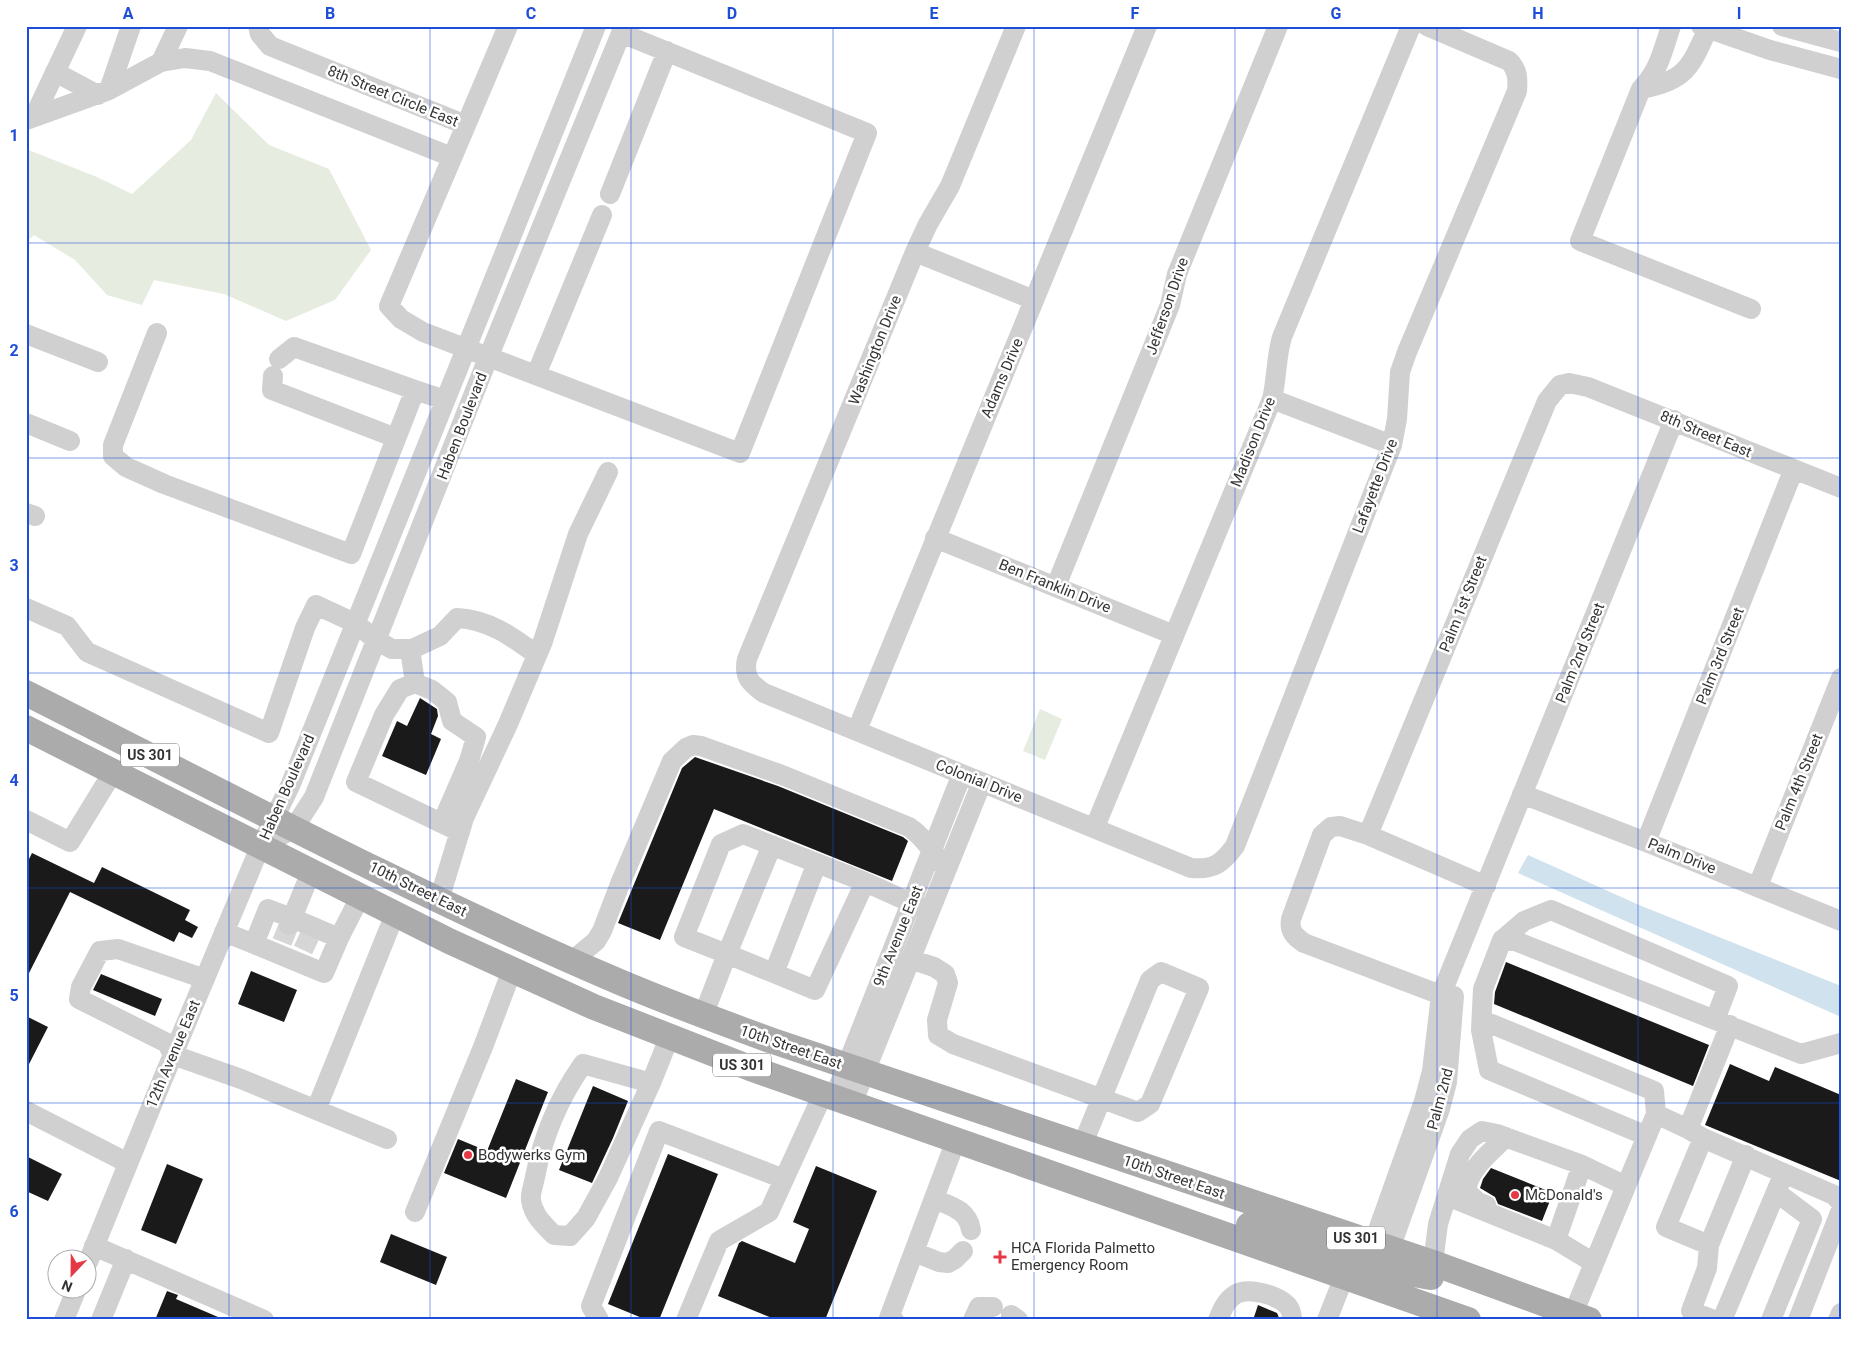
<svg xmlns="http://www.w3.org/2000/svg" width="1867" height="1346" font-family="Roboto,sans-serif">
<rect width="100%" height="100%" fill="#fff"/>
<path fill="#e6ecdf" d="M216,93L269,145L329,169L371,250L335,300L286,321L224,294L154,280L142,305L107,295L75,260L34,235L26,242V149L97,177L132,194L191,140Z
M1040,709L1062,719L1045,760L1023,751Z"/>
<path fill="#cfe2ee" d="M1528,855L1639,905L1841,986V1017L1518,873Z"/>
<path fill="#1a1a1a" d="M420,698L437,709L438,716L431,734L441,739L426,775L382,756L397,721L407,726Z
M695,757L778,786L903,837L908,841L892,881L714,809L660,940L618,923L682,768Z
M32,853L94,883L102,867L190,910L185,920L198,927L192,938L179,932L174,942L70,892L26,979V865Z
M1506,962L1709,1045L1693,1086L1494,1004L1495,992Z
M251,971L297,990L284,1022L238,1004Z
M101,974L162,999L155,1016L93,990Z
M26,1016L48,1027L26,1070Z
M1730,1064L1769,1081L1775,1067L1841,1095V1181L1705,1125Z
M516,1079L548,1092L506,1198L444,1173L458,1139L487,1151Z
M593,1086L628,1101L613,1138L592,1183L559,1170Z
M668,1154L718,1174L659,1320H647L608,1304Z
M26,1156L62,1174L48,1201L26,1191Z
M167,1164L203,1179L176,1244L141,1230Z
M816,1166L877,1191L825,1320H777L718,1296L739,1243L742,1241L795,1263L809,1229L793,1222Z
M1491,1168L1553,1193L1542,1221L1498,1204L1495,1197L1480,1188L1483,1179Z
M391,1234L447,1257L436,1285L380,1262Z
M167,1291L178,1295L176,1299L225,1320H155Z
M1258,1305L1277,1313L1280,1320H1253Z"/>
<g fill="none" stroke-linecap="round" stroke-linejoin="round">
<path stroke="#d6d6d6" stroke-width="20" stroke-dasharray="20 10" stroke-linecap="butt" d="M282,942L289,925
M303,950L311,933"/>
<path stroke="#d0d0d0" stroke-width="20" d="M258,26L260,34L270,46L466,125L508,26
M1016,26L950,186L928,224L915,252L747,659C743,677 751,684 764,693L1191,868C1213,870 1222,864 1235,846L1392,445L1397,419L1400,372L1407,352L1517,91C1518,79 1518,70 1509,61L1427,26
M1671,26C1663,50 1659,71 1641,89L1580,241L1751,309
M1701,26L1770,50L1841,69
M1782,26L1841,42
M161,62L178,26
M55,72L98,95
M1641,89C1687,81 1691,66 1709,26
M109,90L131,26
M34,117L77,26
M26,120L109,90L161,62L185,58L210,61L452,157
M466,125L389,306L401,319L423,332L740,453L867,133L621,33
M610,194L667,51
M915,252L1034,300
M157,333L113,445V456L126,467L164,484L351,554L415,390L445,400
M26,334L98,362
M279,359L294,347L415,390
M536,375L602,215
M273,376L272,390L396,438
M1272,399L1392,445
M26,423L70,441
M26,513L35,516
M935,538L1174,635
M1056,586L1170,305L1177,274L1278,26
M26,608L67,626L87,652L269,733L305,628L316,605L355,623L376,640L392,649H412L440,636L457,618C490,620 511,636 537,655
M410,649L415,683L400,689L384,715L356,782L460,832
M415,683L432,690L447,702L452,721L476,737L469,761L442,823
M857,730L1147,26
M1522,794L1646,842L1841,921
M26,820L70,842L113,772
M1095,827L1272,399C1277,378 1276,357 1282,337L1411,26
M282,835L294,828L314,797L488,358L624,26
M1368,835L1547,401L1560,385L1569,383L1588,387L1841,488
M1646,842L1793,471
M772,845L727,954L815,990L865,882
M311,872L292,918L339,938L360,897
M1758,886L1841,678
M439,900L464,818L508,724L543,641L578,534L608,472
M224,932L254,944L268,909L292,918L289,925
M1502,940L1524,921L1551,910L1728,986L1715,1020L1515,941L1502,940L1483,989L1481,1030L1489,1070L1647,1136
M254,944L324,973L339,938
M910,959L934,967L945,974L948,983L937,1020L938,1035L953,1044L1138,1112L1150,1104L1199,988L1161,972L1150,980L1082,1146
M575,963L578,956L596,941L602,931L620,884L672,761L686,748L693,745L701,746L782,775L909,827C925,837 934,855 947,869
M774,973L817,863
M205,979L118,949L100,951L81,987L79,999L167,1043L173,1055L241,1079L387,1139
M1453,998L1441,995L1304,943C1294,936 1289,931 1291,919L1322,835L1331,827L1340,826L1368,835L1486,886
M703,1016L727,954L684,937L721,844L743,834L865,882L929,911
M1482,1020L1654,1091L1656,1114
M1715,1020L1801,1054L1841,1043
M651,1083L583,1064C559,1098 543,1136 535,1177C534,1184 530,1193 531,1200C533,1215 544,1225 554,1235L570,1236L586,1218L608,1178L651,1083L669,1038
M834,1098L962,774
M852,1104L982,782
M316,1110L395,914
M26,1111L128,1163
M1688,1129L1730,1025
M1703,1138L1666,1227L1709,1245L1707,1268L1691,1311L1714,1320
M1447,1196L1556,1240L1594,1263
M934,1199C951,1206 968,1210 971,1230
M1486,1205L1478,1202L1466,1191C1469,1168 1490,1153 1506,1137
M415,1212L483,1047L512,970
M1556,1240L1582,1165
M1373,1244L1424,1101L1432,1071L1441,995L1674,420
M1709,1245L1746,1155
M94,1246L264,1320
M1390,1249L1440,1109L1447,1082L1454,996
M914,1252L939,1262L948,1263L955,1259L963,1251
M88,1262L154,1100L260,847L290,786L596,26
M1433,1263L1438,1224L1460,1154L1470,1139L1482,1131L1497,1134L1582,1165L1626,1186
M1573,1314L1656,1114L1688,1129L1703,1138L1834,1195L1841,1203
M1011,1315L1018,1320
M64,1320L77,1288
M101,1320L126,1259
M599,1320L591,1306L659,1131L784,1179
M686,1320L719,1241L769,1212L823,1094
M894,1320L889,1318L956,1140
M973,1320L979,1307H993
M1218,1320C1222,1310 1226,1300 1236,1294C1249,1287 1277,1295 1287,1305C1291,1309 1292,1315 1292,1320
M1327,1320L1344,1277
M1722,1320L1776,1192
M1771,1320L1812,1219L1776,1192L1784,1173
M1798,1320L1841,1210
M1838,1320L1841,1313"/>
<path stroke="#ababab" stroke-width="26" d="M26,693C219,790 410,892 608,977C661,1000 715,1020 770,1040L1433,1263L1589,1320
M26,728L449,941L594,1007L750,1068L1468,1320
M1249,1225L1333,1252L1359,1256L1381,1251
M1347,1276C1375,1265 1403,1272 1431,1277"/>
</g>
<path fill="none" stroke="#1d4ed8" stroke-width="1" stroke-opacity="0.55" d="M229,26V1320M430,26V1320M631,26V1320M833,26V1320M1034,26V1320M1235,26V1320M1437,26V1320M1638,26V1320M26,243H1841M26,458H1841M26,673H1841M26,888H1841M26,1103H1841"/>
<g fill="#e63946" stroke="#fff" stroke-width="2">
<circle cx="468" cy="1155" r="5"/>
<circle cx="1515" cy="1195" r="5"/>
<path d="M997.5 1249.5h5v5h5v5h-5v5h-5v-5h-5v-5h5z"/>
</g>
<g text-anchor="middle" dominant-baseline="central" stroke-width="5" stroke-linejoin="round" paint-order="stroke">
<g fill="#fff" stroke="#707070" stroke-width="1">
<rect x="121" y="743.5" width="58" height="23" rx="4"/>
<rect x="713" y="1053.5" width="58" height="23" rx="4"/>
<rect x="1327" y="1226.5" width="58" height="23" rx="4"/>
</g>
<g font-size="14" font-weight="bold" fill="#333">
<text x="150" y="755">US 301</text>
<text x="742" y="1065">US 301</text>
<text x="1356" y="1238">US 301</text>
</g>
<g font-size="15" fill="#333" stroke="#fff">
<text transform="translate(393 96) rotate(22)">8th Street Circle East</text>
<text transform="translate(1167 306) rotate(-71)">Jefferson Drive</text>
<text transform="translate(875 350) rotate(-68)">Washington Drive</text>
<text transform="translate(1002 378) rotate(-67)">Adams Drive</text>
<text transform="translate(462 426) rotate(-69)">Haben Boulevard</text>
<text transform="translate(1706 434) rotate(23)">8th Street East</text>
<text transform="translate(1253 442) rotate(-68)">Madison Drive</text>
<text transform="translate(1375 486) rotate(-69)">Lafayette Drive</text>
<text transform="translate(1055 586) rotate(22)">Ben Franklin Drive</text>
<text transform="translate(1463 604) rotate(-68)">Palm 1st Street</text>
<text transform="translate(1580 653) rotate(-68)">Palm 2nd Street</text>
<text transform="translate(1720 656) rotate(-68)">Palm 3rd Street</text>
<text transform="translate(979 781) rotate(22)">Colonial Drive</text>
<text transform="translate(1799 782) rotate(-68)">Palm 4th Street</text>
<text transform="translate(287 787) rotate(-66)">Haben Boulevard</text>
<text transform="translate(1682 856) rotate(22)">Palm Drive</text>
<text transform="translate(418 889) rotate(26)">10th Street East</text>
<text transform="translate(898 936) rotate(-68)">9th Avenue East</text>
<text transform="translate(791 1047) rotate(19)">10th Street East</text>
<text transform="translate(173 1054) rotate(-67)">12th Avenue East</text>
<text transform="translate(1440 1099) rotate(-75)">Palm 2nd</text>
<text transform="translate(1174 1177) rotate(19)">10th Street East</text>
</g>
<g font-size="15" fill="#333" stroke="#fff" text-anchor="start">
<text x="478" y="1155">Bodywerks Gym</text>
<text x="1525" y="1195">McDonald's</text>
<text x="1011" y="1248">HCA Florida Palmetto<tspan x="1011" dy="17">Emergency Room</tspan></text>
</g>
</g>
<rect width="1867" height="1346" fill="none" stroke="#ffffff" stroke-width="55"/>
<g transform="translate(72 1274) rotate(202)"><circle r="24" fill="#ffffff" stroke="#adadad"/>
<path d="M0-4L9 19L0 12L-9 19Z" fill="#e63946"/>
<text y="-8" font-size="14" font-weight="bold" text-anchor="middle" fill="#333333">N</text>
</g>
<rect x="28" y="28" width="1812" height="1290" fill="none" stroke="#1d4ed8" stroke-width="2"/>
<g font-size="16" text-anchor="middle" font-weight="bold" fill="#1d4ed8">
<text x="128" y="19">A</text>
<text x="330" y="19">B</text>
<text x="531" y="19">C</text>
<text x="732" y="19">D</text>
<text x="934" y="19">E</text>
<text x="1135" y="19">F</text>
<text x="1336" y="19">G</text>
<text x="1538" y="19">H</text>
<text x="1739" y="19">I</text>
<text x="14" y="141">1</text>
<text x="14" y="356">2</text>
<text x="14" y="571">3</text>
<text x="14" y="786">4</text>
<text x="14" y="1001">5</text>
<text x="14" y="1217">6</text>
</g>
</svg>
